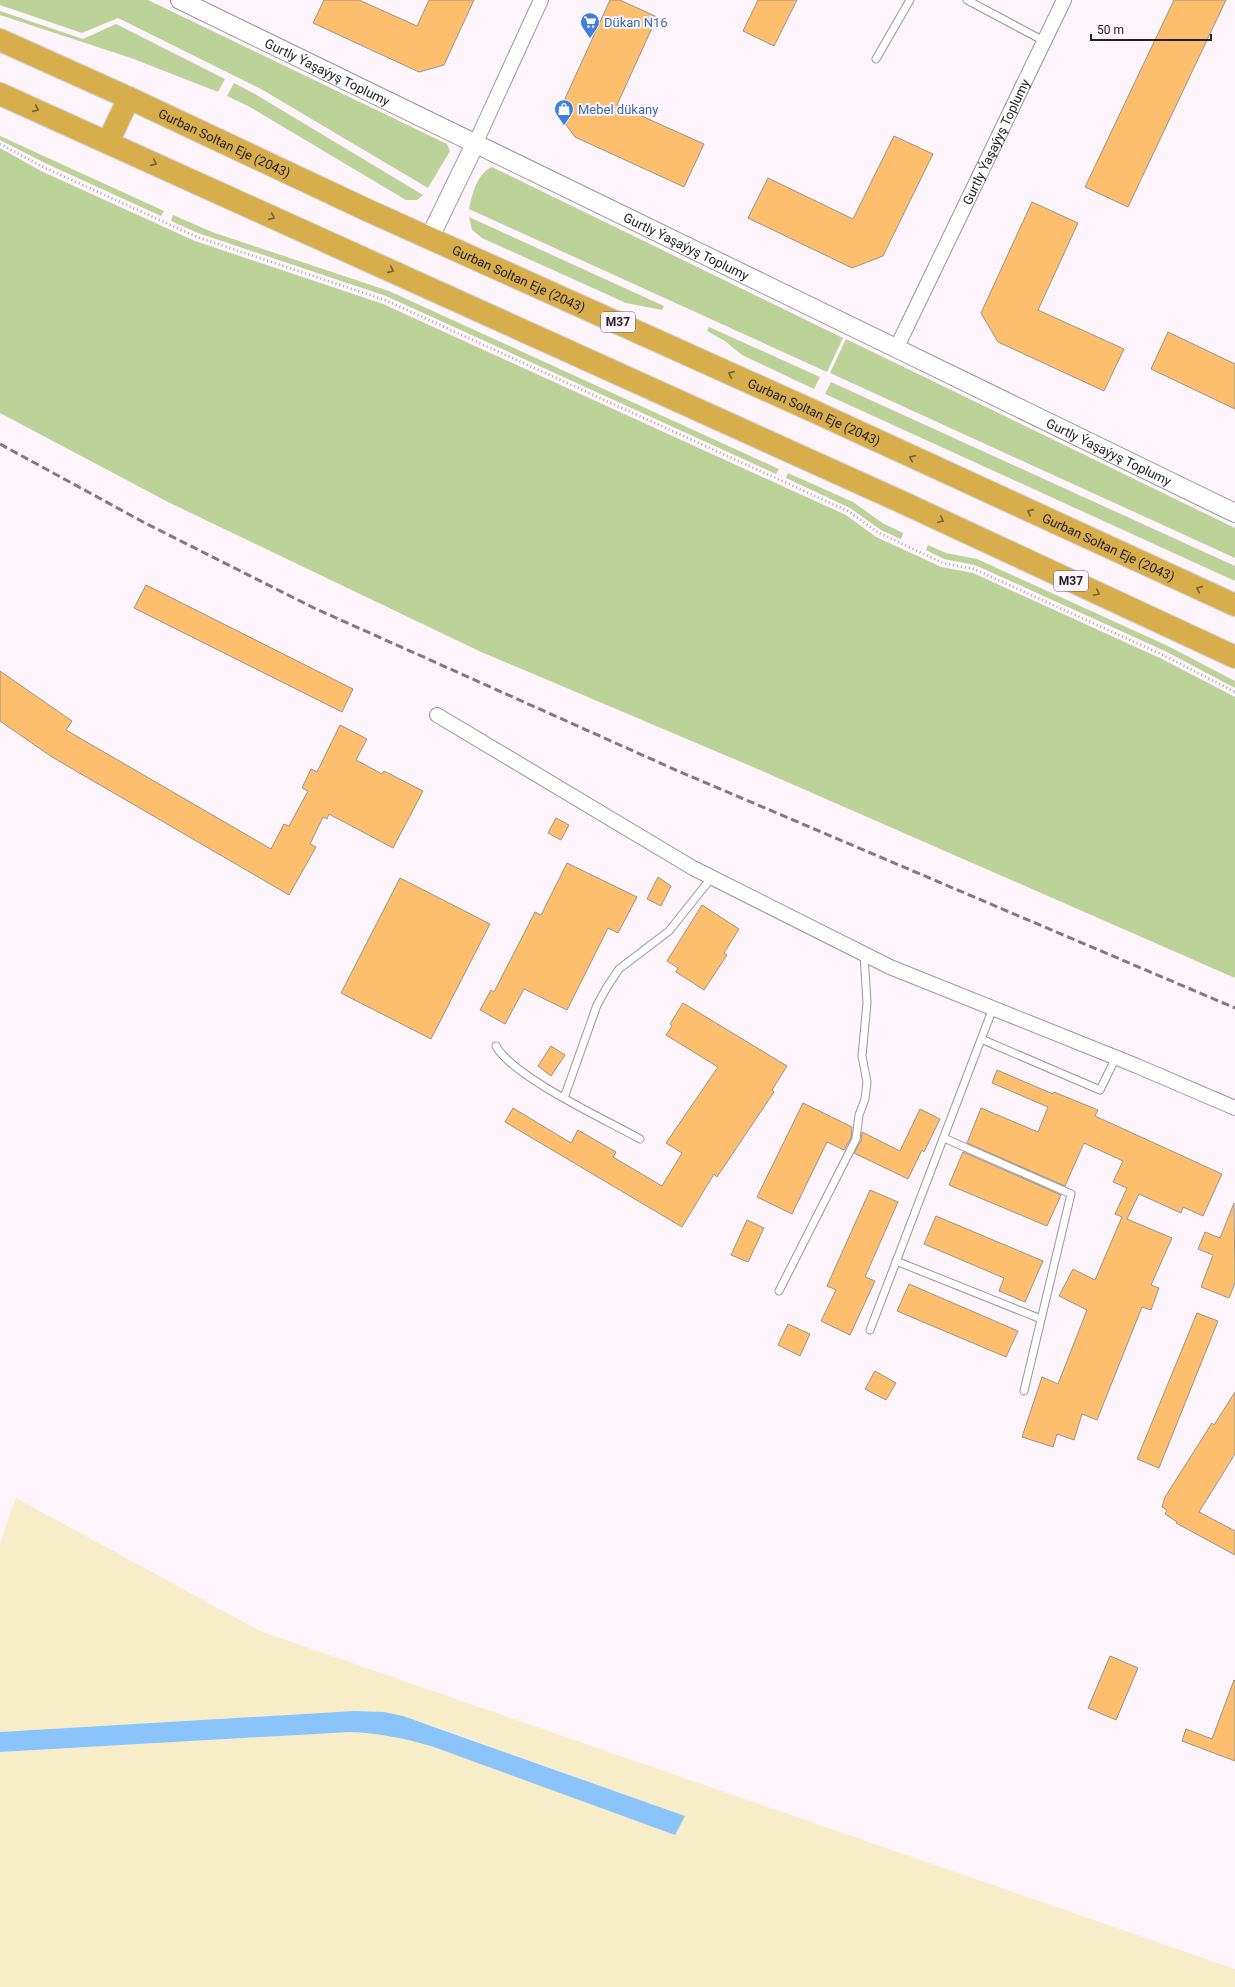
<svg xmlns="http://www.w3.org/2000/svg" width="1235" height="1987" font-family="Roboto,sans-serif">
<rect width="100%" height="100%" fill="#fdf4fc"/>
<path fill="#bcd299" d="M0,0H148L447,144L450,151L428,188L261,89L118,18L82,33L0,5Z
M0,11L83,39L116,24L225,79L218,92L131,58L0,15Z
M234,83L255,94L423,195L417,200H406L248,106L227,96Z
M0,136L164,211L161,216L45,163L0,140Z
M0,148L41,171L195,241L383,304L846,515L876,537L922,558L941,567L973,573L1162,659L1235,697V978L760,770L479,651L168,502L0,413Z
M492,167L843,338L827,372L469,209C472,195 477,173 492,167Z
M173,215L212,232L389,291L779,469L776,474L386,296L198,233L171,221Z
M469,217L664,306L662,310L626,303L482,238L472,230Z
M709,327L820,377L814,389L742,355L725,341L707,331Z
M846,339L1235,528V558L830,373Z
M831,382L1235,566V581L825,394Z
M788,473L853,502L884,524L903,533L901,539L881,530L850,508L786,478Z
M928,545L946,553L977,559L1168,646L1235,681V688L1165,651L975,565L944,559L926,550Z"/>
<path fill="#f7edc8" d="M16,1498L260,1631L1235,1969V1987H0V1752L350,1732L375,1733L404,1738L685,1816L434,1726L384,1712L354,1711L0,1732V1543Z"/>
<path fill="#8bc4fb" d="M354,1711L384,1712L403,1716L685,1816L675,1835L431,1746C403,1738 378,1733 350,1732L0,1752V1732Z"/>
<path fill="#fdbe6d" stroke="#9b948c" d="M324,0H359L417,26L429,0H474L444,65L419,72L313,23Z
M610,0H620L657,17L617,105L704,144L684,187L575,137L558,114Z
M758,0H797L774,46L743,31Z
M1174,0H1226L1128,207L1085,187Z
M894,136L933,154L883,256L852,268L748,218L768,178L853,219Z
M1032,202L1078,223L1038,310L1124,349L1104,391L998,342L981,313Z
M1168,332L1235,364V409L1151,369Z
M146,585L353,689L342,712L134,608Z
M0,671L72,721L66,730L271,849L284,824L289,826L308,791L302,788L311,769L317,772L340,725L367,739L356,760L382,774L384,771L423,791L393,848L329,814L327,819L323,817L310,844L316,847L289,895L52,757L0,721Z
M556,818L569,825L561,840L548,833Z
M567,863L637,897L618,933L608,928L567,1010L524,989L505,1024L480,1010L491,990L494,992L535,912L541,915Z
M658,877L671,886L661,906L647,899Z
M400,878L490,924L431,1039L341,993Z
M702,905L739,929L724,953L727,955L704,990L676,972L678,968L667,961Z
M683,1003L787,1066L772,1090L774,1092L717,1177L714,1174L682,1227L505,1122L513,1108L571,1143L578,1130L616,1152L613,1157L662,1186L682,1153L666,1143L718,1067L666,1035L672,1026L670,1024Z
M551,1046L565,1055L551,1076L538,1066Z
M997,1070L1053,1094L1054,1092L1098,1110L1095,1116L1222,1174L1203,1216L1183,1207L1181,1213L1139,1194L1127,1219L1172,1238L1151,1285L1159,1288L1151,1310L1142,1307L1097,1420L1082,1414L1074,1440L1057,1434L1053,1447L1022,1437L1042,1377L1058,1384L1087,1310L1059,1296L1073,1269L1095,1280L1122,1217L1115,1214L1127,1188L1113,1182L1123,1161L1084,1143L1065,1186L967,1143L981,1108L1038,1132L1048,1107L992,1083Z
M803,1103L852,1127L851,1138L844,1150L827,1142L792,1214L757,1197Z
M920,1109L940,1119L924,1152L922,1150L908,1179L854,1153L861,1141L862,1132L900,1151Z
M963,1152L1061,1195L1047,1226L949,1185Z
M870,1190L898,1202L865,1277L875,1281L850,1335L821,1321L836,1290L827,1286Z
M1234,1203L1235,1283L1229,1298L1201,1287L1213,1255L1198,1249L1205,1232L1220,1238Z
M936,1216L1043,1261L1025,1302L999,1291L1004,1278L924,1244Z
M747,1220L764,1228L748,1262L731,1255Z
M909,1284L1018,1331L1006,1357L897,1311Z
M1197,1313L1218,1321L1159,1468L1137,1459Z
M788,1324L810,1334L800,1356L778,1345Z
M875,1371L896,1383L886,1400L865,1389Z
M1235,1392V1454L1199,1512L1235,1531V1555L1176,1523L1177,1522L1165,1514L1167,1510L1162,1507L1165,1497L1193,1453L1212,1423L1214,1425Z
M1110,1656L1138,1668L1116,1720L1088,1708Z
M1234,1680L1235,1681V1761L1182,1741L1186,1729L1212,1739Z"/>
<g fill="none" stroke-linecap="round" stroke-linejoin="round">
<g stroke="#9d959d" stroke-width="9">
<path id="service" d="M967,0L1044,41
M876,59L910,0
M981,1039L1100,1090L1116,1057
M496,1046C513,1077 606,1120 640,1139
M564,1098L597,1005L607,987L619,969L669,931L712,877
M944,1138L1071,1194L1024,1391
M896,1261L1041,1319
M779,1291L856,1139L859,1115L865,1099L867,1082L862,1056L867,1003L864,954
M870,1330L993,1008"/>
</g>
<g stroke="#9d959d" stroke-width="16">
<g id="minor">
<path d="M475,144L541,0"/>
<path id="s1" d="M896,349L1064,0"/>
<path d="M437,715L693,868L890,967L1137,1066L1235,1108"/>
</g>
</g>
<g stroke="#9d959d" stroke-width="20">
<g id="tertiary">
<path id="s2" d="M180,0L1235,513"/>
<path d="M430,237L475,144"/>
</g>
</g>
<g stroke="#d3d3d3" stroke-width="24">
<g id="trunk">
<path id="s3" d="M0,40L129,98L367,210L811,410L1235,605"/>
<path d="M0,94L906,504L1235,657"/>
<path d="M108,142L129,98"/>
</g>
</g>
<path stroke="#aba5ab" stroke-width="2.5" stroke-dasharray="1 3" stroke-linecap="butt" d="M0,144L43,167L197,237L385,300L848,511L879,533L943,563L974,569L1163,655L1235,692"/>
<use href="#service" stroke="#fff" stroke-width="7"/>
<use href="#minor" stroke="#fff" stroke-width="14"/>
<use href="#tertiary" stroke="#fff" stroke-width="18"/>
<use href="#trunk" stroke="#d8ae4c" stroke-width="22"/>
<path stroke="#807b80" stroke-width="3" stroke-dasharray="8 4" stroke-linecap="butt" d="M0,444L145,523L314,608L678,771L1235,1008"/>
</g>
<defs><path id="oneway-chevron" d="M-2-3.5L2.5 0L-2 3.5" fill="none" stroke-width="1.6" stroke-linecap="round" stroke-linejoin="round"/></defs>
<g stroke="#766137">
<use href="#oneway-chevron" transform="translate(36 109) rotate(24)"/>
<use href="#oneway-chevron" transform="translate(154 163) rotate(24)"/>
<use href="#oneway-chevron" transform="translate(272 217) rotate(24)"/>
<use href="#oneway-chevron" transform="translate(391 270) rotate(24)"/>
<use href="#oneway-chevron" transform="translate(731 374) rotate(-156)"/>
<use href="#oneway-chevron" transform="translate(912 458) rotate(-155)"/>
<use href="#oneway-chevron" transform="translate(1030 512) rotate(-156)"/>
<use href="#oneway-chevron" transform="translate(941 520) rotate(25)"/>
<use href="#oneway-chevron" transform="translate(1199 589) rotate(-156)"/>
<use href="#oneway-chevron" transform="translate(1097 593) rotate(25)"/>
</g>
<defs>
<g id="supermarket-pin" transform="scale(1)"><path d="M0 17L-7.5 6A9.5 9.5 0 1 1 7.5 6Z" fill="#3f7fe0" stroke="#fdf4fc"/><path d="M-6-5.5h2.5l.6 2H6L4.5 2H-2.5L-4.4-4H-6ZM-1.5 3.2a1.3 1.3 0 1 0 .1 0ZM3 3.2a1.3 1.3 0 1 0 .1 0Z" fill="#fff"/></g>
<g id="shop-pin" transform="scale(1)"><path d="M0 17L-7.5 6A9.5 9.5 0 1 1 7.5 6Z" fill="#3f7fe0" stroke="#fdf4fc"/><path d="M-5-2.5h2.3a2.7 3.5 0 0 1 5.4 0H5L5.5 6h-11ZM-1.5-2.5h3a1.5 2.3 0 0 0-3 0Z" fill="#fff"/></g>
</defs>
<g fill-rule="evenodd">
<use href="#supermarket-pin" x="590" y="22"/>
<use href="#shop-pin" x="564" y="109"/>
</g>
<g text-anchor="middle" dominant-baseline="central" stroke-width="4" stroke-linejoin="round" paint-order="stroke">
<g fill="#fdf4fc" stroke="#666166" stroke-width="1">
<rect x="601" y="312" width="34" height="20" rx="3"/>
<rect x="1054" y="571" width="34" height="20" rx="3"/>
</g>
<g font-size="12" font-weight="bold" fill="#252225">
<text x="618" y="322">M37</text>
<text x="1071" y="581">M37</text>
</g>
<g font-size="13" fill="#366cbe" stroke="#fdf4fc" text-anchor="start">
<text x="604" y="22">Dükan N16</text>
<text x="578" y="109">Mebel dükany</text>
</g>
<g font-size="13" fill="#252225" stroke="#fdf4fc">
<text stroke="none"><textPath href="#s2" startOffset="164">Gurtly Ýaşaýyş Toplumy</textPath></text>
<text stroke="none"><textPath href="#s1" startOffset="230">Gurtly Ýaşaýyş Toplumy</textPath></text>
<text stroke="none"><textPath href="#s3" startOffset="247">Gurban Soltan Eje (2043)</textPath></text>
<text stroke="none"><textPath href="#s2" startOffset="563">Gurtly Ýaşaýyş Toplumy</textPath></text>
<text stroke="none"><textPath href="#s3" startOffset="571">Gurban Soltan Eje (2043)</textPath></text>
<text stroke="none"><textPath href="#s3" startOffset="895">Gurban Soltan Eje (2043)</textPath></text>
<text stroke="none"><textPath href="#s2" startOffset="1033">Gurtly Ýaşaýyş Toplumy</textPath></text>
<text stroke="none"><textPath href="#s3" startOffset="1219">Gurban Soltan Eje (2043)</textPath></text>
</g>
</g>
<path d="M1091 34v6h120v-6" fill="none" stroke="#252225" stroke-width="2"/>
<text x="1097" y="34" font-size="12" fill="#252225" stroke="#fdf4fc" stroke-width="3" paint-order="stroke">50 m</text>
</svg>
